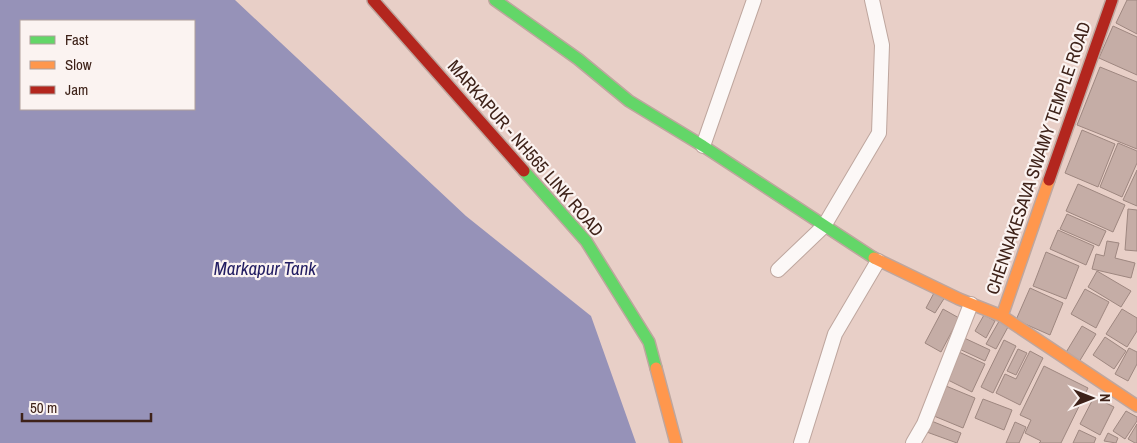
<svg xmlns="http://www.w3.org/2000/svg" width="1137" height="443" font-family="'Archivo Narrow',sans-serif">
<rect width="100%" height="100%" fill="#e8cfc7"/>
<path fill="#9692b8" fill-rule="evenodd" d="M0,0H235L466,216L591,316L636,443H0ZM21,21H194V109H21Z"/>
<path fill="#c5ada6" stroke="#9e8780" d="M1127,0H1137V34L1116,23Z
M1113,26L1137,37V75L1099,58Z
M1100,67L1137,82V149L1077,125Z
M1082,130L1115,144L1098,187L1065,173Z
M1118,143L1137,151V163L1122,197L1100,187Z
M1137,170V206L1123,200Z
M1078,184L1125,205L1113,232L1066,211Z
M1128,209L1137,210V251L1125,250Z
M1067,214L1106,231L1099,246L1060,229Z
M1058,230L1094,246L1086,265L1050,249Z
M1107,241L1119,243L1115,258L1135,263L1131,278L1092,269L1096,254L1104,256Z
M1046,252L1079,266L1066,299L1033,286Z
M1097,271L1131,291L1121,307L1088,287Z
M1030,288L1063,303L1050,335L1016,320Z
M1085,289L1109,302L1096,328L1071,314Z
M935,291L945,297L935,313L926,308Z
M943,309L959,318L941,352L925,343Z
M1122,309L1137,318V331L1127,347L1106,334Z
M984,315L995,321L986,338L975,331Z
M1002,316L1008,327L996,349L986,344Z
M1082,326L1096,334L1079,362L1065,354Z
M962,337L990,350L985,361L957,348Z
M1105,337L1126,351L1114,369L1093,355Z
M1004,340L1016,346L993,393L981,387Z
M1129,348L1137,352V364L1128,381L1115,374Z
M1018,349L1027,353L1016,375L1007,371Z
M1030,351L1043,358L1020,405L996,393L1005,374L1016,379Z
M959,352L985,364L972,392L946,379Z
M1044,366L1088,388L1061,443H1039L1041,441L1025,433L1031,420L1020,415Z
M946,386L975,398L963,428L934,416Z
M1094,397L1114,407L1100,435L1080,424Z
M983,399L1012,410L1004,430L975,418Z
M1126,411L1137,417V421L1125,439L1113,431Z
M929,420L961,433L957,443L924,431Z
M1015,422L1026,427L1019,443H1006Z
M1137,424V443H1135L1128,439Z
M1079,430L1096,438L1094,443H1073Z
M1108,433L1118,438L1116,443L1104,441Z"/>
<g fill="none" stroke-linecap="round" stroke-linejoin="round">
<g stroke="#bea69e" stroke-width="16">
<path id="street" d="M703,146L754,0
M778,270L824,226L879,133L882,45L872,0
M801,443L835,334L878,261
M913,443L924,424L971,304"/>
</g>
<g stroke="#bea69e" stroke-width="14">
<path id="fast" d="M495,0L578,59L629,101L703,146L874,258
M524,171L586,241L649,342L656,368"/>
</g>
<g stroke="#bea69e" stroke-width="14">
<path id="slow" d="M1049,180L1002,316L1137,406
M874,258L959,299L1002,316
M656,368L676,443"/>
</g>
<g stroke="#bea69e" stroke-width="14">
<path id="jam" d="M373,0L524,171
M1049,180L1112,0"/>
</g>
<use href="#street" stroke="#fcf8f7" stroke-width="14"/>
<use href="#fast" stroke="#63d668" stroke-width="11"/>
<use href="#slow" stroke="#ff974d" stroke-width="11"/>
<use href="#jam" stroke="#b3261e" stroke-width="11"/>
</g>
<g text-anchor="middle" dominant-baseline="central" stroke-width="4.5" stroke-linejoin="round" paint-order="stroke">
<g font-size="18" fill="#3e2219" stroke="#fbf3f1">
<text transform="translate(526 148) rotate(49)">MARKAPUR - NH565 LINK ROAD</text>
<text transform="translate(1038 158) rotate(-71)">CHENNAKESAVA SWAMY TEMPLE ROAD</text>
</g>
<g font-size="19" font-style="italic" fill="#221d62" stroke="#fbf3f1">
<text x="265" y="268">Markapur Tank</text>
</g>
</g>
<rect x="20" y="20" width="175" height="90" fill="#fbf3f1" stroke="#af9f9b"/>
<rect x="30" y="36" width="25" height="8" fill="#63d668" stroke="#af9f9b"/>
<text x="65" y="45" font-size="15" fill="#3e2219">Fast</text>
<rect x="30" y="61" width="25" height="8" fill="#ff974d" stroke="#af9f9b"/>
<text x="65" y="70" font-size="15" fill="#3e2219">Slow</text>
<rect x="30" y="86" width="25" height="8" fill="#b3261e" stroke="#af9f9b"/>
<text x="65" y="95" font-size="15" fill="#3e2219">Jam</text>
<g transform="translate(1092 398) rotate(90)" stroke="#fbf3f1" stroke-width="4" paint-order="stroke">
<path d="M0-4L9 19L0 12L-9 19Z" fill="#3e2219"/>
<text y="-8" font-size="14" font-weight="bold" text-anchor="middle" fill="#3e2219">N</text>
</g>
<path d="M22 413v8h129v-8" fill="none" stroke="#3e2219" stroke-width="2.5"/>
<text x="30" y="413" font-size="15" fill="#3e2219" stroke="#fbf3f1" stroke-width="4" paint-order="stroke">50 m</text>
</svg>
